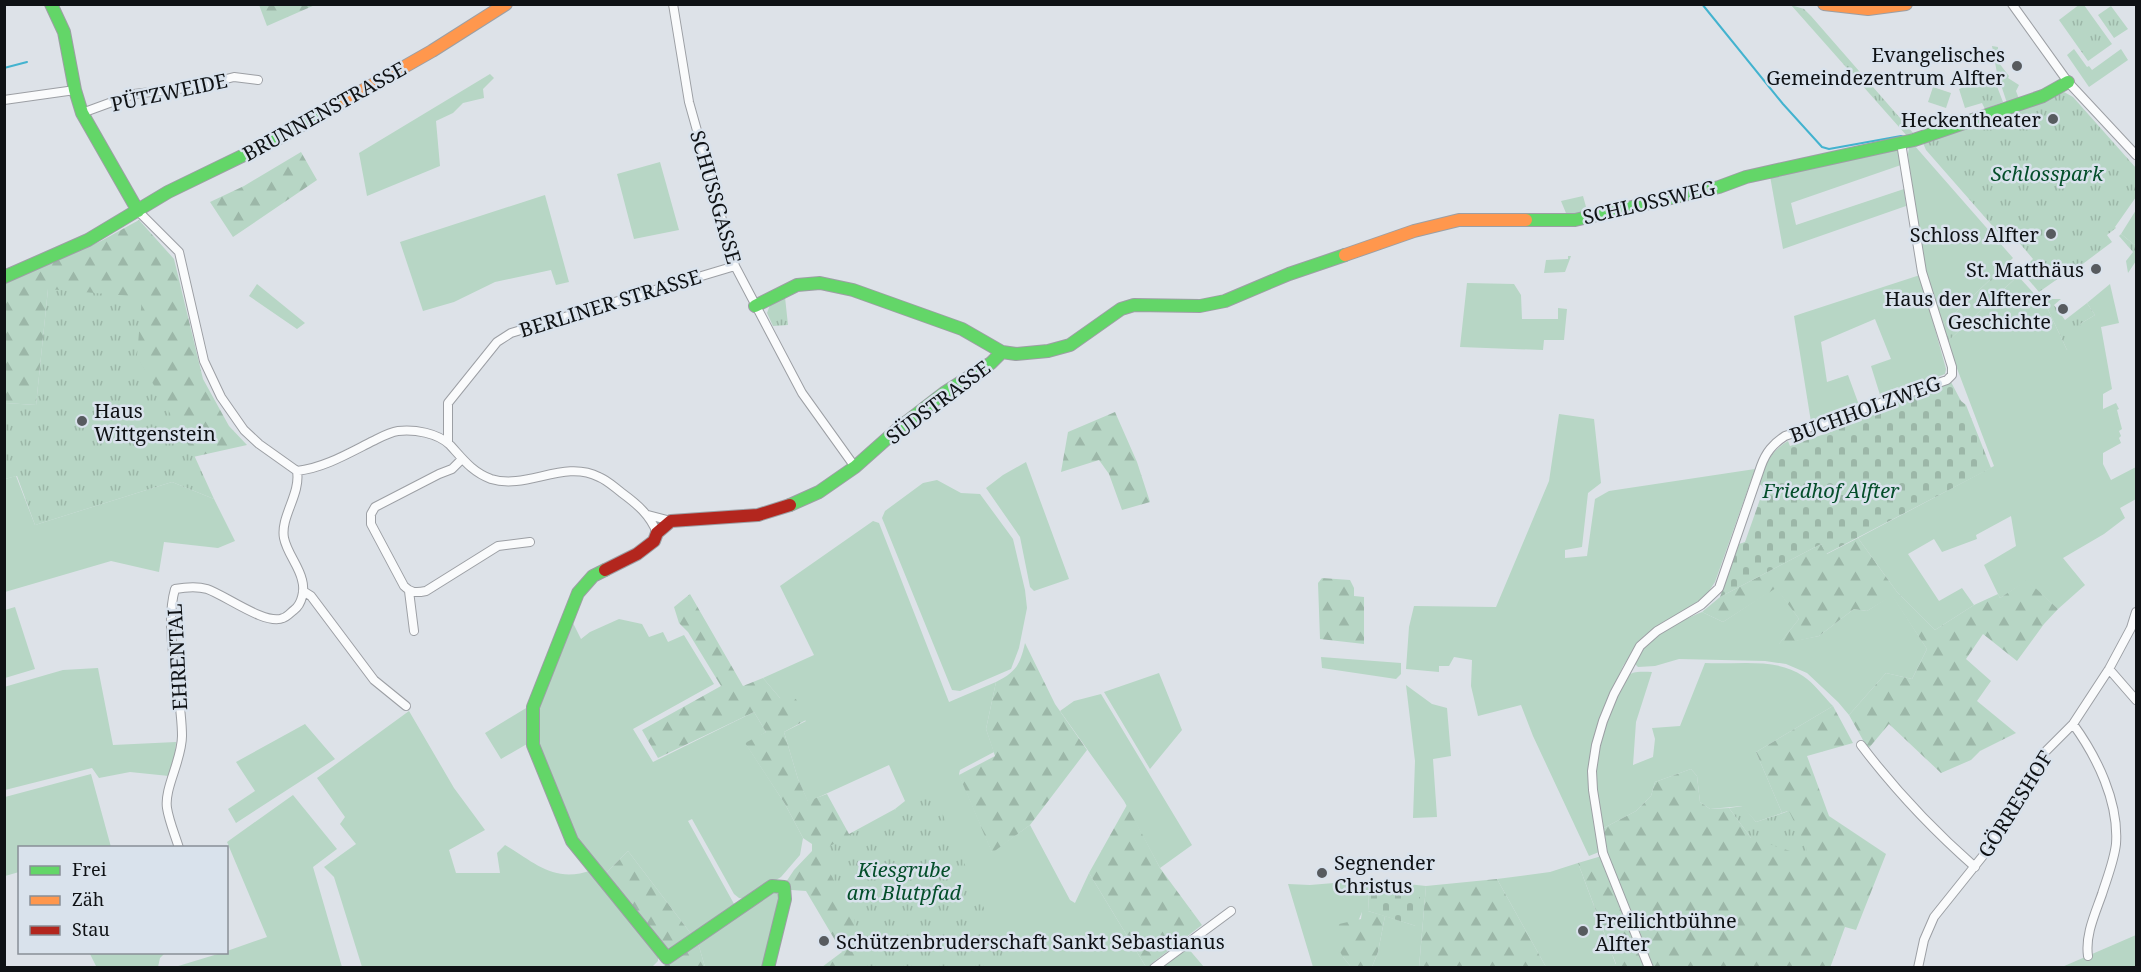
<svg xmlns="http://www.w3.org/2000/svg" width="2141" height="972" font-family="'Noto Serif',serif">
<defs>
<pattern id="forest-firs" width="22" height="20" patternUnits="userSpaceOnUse" patternTransform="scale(1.5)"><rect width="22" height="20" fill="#b7d6c5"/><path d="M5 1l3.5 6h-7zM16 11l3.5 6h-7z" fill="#9cb7a8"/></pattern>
<pattern id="cemetery-stones" width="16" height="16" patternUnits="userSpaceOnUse" patternTransform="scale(1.5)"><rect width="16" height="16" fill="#b7d6c5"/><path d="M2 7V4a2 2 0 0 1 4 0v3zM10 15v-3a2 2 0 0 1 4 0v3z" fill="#9cb7a8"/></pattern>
<pattern id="park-tufts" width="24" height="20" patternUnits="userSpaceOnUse" patternTransform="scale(1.5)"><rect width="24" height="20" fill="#b7d6c5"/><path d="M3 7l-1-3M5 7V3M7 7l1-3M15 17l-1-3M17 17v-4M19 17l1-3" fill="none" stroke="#9cb7a8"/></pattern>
</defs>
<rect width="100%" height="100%" fill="#dde2e8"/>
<path fill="#b7d6c5" d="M1992,46L1998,47V54L2003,56L2002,62L1999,63L2009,76L2008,78L2019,85L2016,91L2019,99L2007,103L1997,73Z
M2074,49L2087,67L2089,66L2092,70L2121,49L2128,60L2089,87L2067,55Z
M490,74L494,78L483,89L484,98L463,103L453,113L436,121L440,166L367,196L359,153Z
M1933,87L1951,93L1946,108L1928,102Z
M1914,145L2013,258L1942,325L1925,270L1917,227L1908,154L1909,148Z
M1899,147L1901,165L1791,203L1796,225L1904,189L1906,206L1783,249L1770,176Z
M660,162L679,230L634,239L617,174Z
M545,195L569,282L556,285L551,270L495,282L454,302L423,311L400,242Z
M1583,196L1588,214L1568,218L1561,201Z
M2136,210V246L2121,234Z
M1568,256H1571L1565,272L1544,273L1546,260L1568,259Z
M1920,275L1946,369L1945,374L1881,398L1871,366L1891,359L1875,319L1821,342L1827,382L1848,375L1859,405L1811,422L1794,316Z
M2018,276L2038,298L2043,299L2067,350L2080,324L2095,315L2087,303L2110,284L2119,323L2101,327L2112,389L2103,394V409L2116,403L2119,409L2117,410L2122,429L2119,431L2121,436L2119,438L2121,443L2103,453V464L2111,480L2136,467V499L2120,508L2125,518L2104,534L2063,558L2085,585L2058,609L2027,581L2000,598L1998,594L1984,565L2016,546L2011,516L1976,535L1977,539L1942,552L1934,539L1908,554L1939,601L1962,588L1974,605L1935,630L1897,592L1858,538L1994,466L1947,342Z
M1467,283L1514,284L1521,295L1522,319H1558V308L1567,309L1564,340H1544L1543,350L1460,347Z
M257,284L305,323L297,329L249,296Z
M1559,414L1594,419L1601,483L1588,493L1582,547L1565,550V558L1587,556L1595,499L1609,491L1755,469L1715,582L1705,597L1644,636L1623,666L1597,730L1589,763L1588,777L1599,852L1589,856L1533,736L1521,705L1478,716L1471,686L1472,660L1454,657L1449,666H1439V672L1406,669L1409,627L1414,606L1496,607L1549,481Z
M1026,462L1069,579L1034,591L1030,587L1020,537L986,488L1003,475Z
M16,476L35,525L172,482L214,499L235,541L218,548L164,542L159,572L111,561L5,592V479Z
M937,480L961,493L980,494L1013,539L1025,590L1027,608L1019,648L1011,669L960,691L952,690L882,518L885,511L923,483Z
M873,521L879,523L949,702L996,682L986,729L994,752L960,770L959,774L992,852L1030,825L1070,900L1075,903L1089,873L1146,967H961L919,852L895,809L905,801L889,765L808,802L798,779L784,732L806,721L780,698L763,678L814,655L780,586Z
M1776,587L1799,619L1779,644L1819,636L1854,609L1867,611L1892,595L1927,649L1912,679L1886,673L1849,715L1838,702L1807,673L1786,664L1765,661L1679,659L1655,666L1638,667L1634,663C1646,636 1676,623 1702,612L1723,622Z
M15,607L35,669L5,678V610Z
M619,619L642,624L649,637L663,632L668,642L684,635L714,684L633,729L653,762L754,712L766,732L746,744L785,804L803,838L800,855L781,877L745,899L739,898L734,894L692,819L688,821L738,911L774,890L780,896L763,967H705L698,943L628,851L605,874L578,839L543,766L527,744L501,759L485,733L541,699L573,623L581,639L590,632Z
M1321,657L1401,663V674L1396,679L1322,668Z
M1705,663C1736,665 1776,657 1803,676C1814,683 1823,696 1833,706L1756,752L1782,813L1756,822L1742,806L1710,809L1700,802L1697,776L1691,769L1655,782L1651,796L1636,811L1600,830C1593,777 1593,754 1614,703C1618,696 1620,684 1625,678C1632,670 1643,672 1652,672L1636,722L1633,765L1653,757L1655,739L1652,728L1680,726Z
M98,668L113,745L176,742L175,756L169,776L130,772L99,778L92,768L5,790L4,687L63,670Z
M1159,673L1182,730L1150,769L1104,692Z
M1406,685L1432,704L1447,708L1451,756L1433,759L1437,817L1413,818L1415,761Z
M1101,694L1192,845L1160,868L1124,801L1060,711L1074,701Z
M409,711L454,788L485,830L449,850L456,873H500L497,853L505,845C535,863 555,884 592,870L658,953V961L651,968L362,967L334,877L324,867L356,844L340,824L345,817L317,778Z
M305,724L335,759L236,823L228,809L255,791L236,762Z
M91,774L111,847L20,848L19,872L5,876V797Z
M293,795L337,849L313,867L342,967H175L221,953L226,952L227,951L267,937L227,842Z
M1578,863L1616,965L1601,968L1546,967L1497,879L1550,872Z
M1370,880L1426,886L1419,967H1372L1378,952L1385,916L1416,926L1369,893L1368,911L1362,912L1343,957L1351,967H1313L1288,884L1310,885Z
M2136,935V967H2062Z
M1187,947L1204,967L1162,968Z
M97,953L165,952V953L160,958L158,967L97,968L90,954Z"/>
<path fill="url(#forest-firs)" d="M259,5V4L315,5L267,26Z
M301,152L317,180L233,237L210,202L244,186Z
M139,220L174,259L203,379L229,426L247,445L175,461L35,525L49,472L48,289L36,405L5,403L4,284L101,241Z
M1115,412L1137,462L1150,502L1122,510L1109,474L1099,460L1061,472L1068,432Z
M1858,538L1897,592L1935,630L1974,605L1998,594L2000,598L2027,580L2058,609L2044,624L2017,661L1983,634L1966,659L1991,681L1977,701L2016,733L1980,751L1971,760L1941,773L1889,724L1868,749L1849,715L1886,673L1912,679L1927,649L1892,596L1867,611L1854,609L1819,636L1778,645L1799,619L1776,588L1723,622L1702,612L1720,597L1821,544L1827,554Z
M1322,578L1350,580L1354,588V596L1364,597V644L1320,639L1318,583Z
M690,594L743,686L763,678L780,698L796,699L806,720L784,732L798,779L808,801L827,794L849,834L895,809L919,852L968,871L986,934L874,967H822L842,952L806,891L791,890L786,882L794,870L812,851V844L803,838L785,804L745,743L766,732L754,712L658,758L642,730L721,686L688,632L679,623L674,607Z
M1025,643L1055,704L1087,750L1030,825L992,853L959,775L995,756L986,729L996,682C1016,672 1020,665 1025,643Z
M1833,706L1853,743L1807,756L1829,816L1886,854L1856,930L1845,927L1830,968L1602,967L1616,964L1578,863L1605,855L1600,830L1636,811L1651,796L1655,782L1691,769L1697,776L1700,802L1710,809L1729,808L1751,838L1788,811L1782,813L1756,752Z
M1127,805L1160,868L1202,925L1151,964L1153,967H1146L1089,873Z
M628,851L698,943L705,967H662L675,957L605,874Z
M1497,879L1546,967L1419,968L1426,886Z
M1362,911H1368L1385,916L1378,952L1372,967H1351L1343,957L1326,927L1361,919Z"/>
<path fill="url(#cemetery-stones)" d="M1951,382L1961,401L1966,405L1991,468L1826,554L1821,544L1720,597L1739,544L1745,542L1764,488L1759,483C1765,464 1771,451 1788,441L1790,446L1833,431L1831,426C1840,421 1860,415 1865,411Z
M1369,893L1420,897L1416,926L1368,911Z"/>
<path fill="url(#park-tufts)" d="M2080,4L2084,5L2112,44L2088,61L2059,20Z
M1791,5L1804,9L1811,16L1914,134L1907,136Z
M2111,6L2128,29L2114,38L2098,15Z
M1993,76L2003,102L1985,109L1982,103L1965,108L1959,89Z
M2064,92L2073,97L2136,168V197L2115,227L2116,228L2107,235L2112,242L2068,275L2066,273L2039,292L2021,271L2033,259L2011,233L2004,239L1926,150L1923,143Z
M2121,234L2136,246V261L2128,273L2126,261L2133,252L2119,236Z
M2010,261L2020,274L1947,342L1942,325Z
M48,289L142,297L137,356L194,455L214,499L172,482L35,525L17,476L5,479V403L36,405Z
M785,297L788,325L773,326L767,313L770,305Z
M2043,299H2061L2054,305L2065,320L2087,303L2095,315L2080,324L2083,344L2067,350Z
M932,790L1010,967H862L854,919L819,852Z
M1743,806L1756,822L1789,811L1806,847L1808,857L1751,838L1729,808Z"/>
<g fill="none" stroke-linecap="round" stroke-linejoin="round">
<path stroke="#43b3cf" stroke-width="2" d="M1702,4L1783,104L1822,147L1829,149L1901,136L1905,137
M4,68L27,62"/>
<g stroke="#9c9fa4" stroke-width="10">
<path id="street" d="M673,4L689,102L735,266L802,393L855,467
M2012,4L2068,82L2136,155
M4,100L75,90
M82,113L134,94L195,87L234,77L258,80
M138,211L179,252L204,361L221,397L244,430L259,444L297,471
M448,443V403L497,342L511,333L735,266
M461,460L452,469L439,474L375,507L371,514V524L404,586C411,593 416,593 426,591L498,546L530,542
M297,471C324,468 349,453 373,441C381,437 390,432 398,431C414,429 438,433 450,445C463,459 472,472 491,479C527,490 564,459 599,477C607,480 614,487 622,493C637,504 650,515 657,533
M648,515L671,521
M303,591L311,596L374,680L406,706
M409,591L414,631
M2109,669L2136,700
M2073,724C2097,757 2119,802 2116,844C2114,861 2107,878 2102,894C2095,914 2085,935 2088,956
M1861,745C1895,790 1933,830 1975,867
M179,848C175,835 169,821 167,808C164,788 182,760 182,736C182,692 163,631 175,589C186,587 197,586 207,589C225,595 266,626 283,618C287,617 291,612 294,610C302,604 305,590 302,580C299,566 287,553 284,538C280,517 301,494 297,471
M1154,968L1231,911
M1649,968L1603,853L1593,790L1592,771L1596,745L1603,721L1614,694L1640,646L1657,631L1701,605L1719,588L1761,466C1766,452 1773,444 1785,436L1947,380L1952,375V367L1922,272L1901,143
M1918,968L1924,940L1934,917L1986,852L2042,755L2073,724L2109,669L2131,628L2136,612"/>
</g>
<g stroke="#9c9fa4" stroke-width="14">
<path id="fast" d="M51,4L64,32L75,90L82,113L138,211
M1526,220H1575L1719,187L1746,177L1914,140L2043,96L2068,82
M4,277L88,240L168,192L281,137L346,100
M755,306L797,285L820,283L853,290L962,329L1002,352L1016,354L1048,351L1070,345L1121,309L1134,305L1200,306L1225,301L1289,274L1345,255
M790,505L819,492L855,467L900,427L944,393L991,363L1002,352
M605,570L593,576L578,593L533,707V745L572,841L667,958L772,886L784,887L785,899L768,968"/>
</g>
<g stroke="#9c9fa4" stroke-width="14">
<path id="slow" d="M1824,4L1868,9L1906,4
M346,100L432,51L506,4
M1345,255L1414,231L1459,220H1526"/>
</g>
<g stroke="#9c9fa4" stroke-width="14">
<path id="jam" d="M605,570L637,554L654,541L657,533L671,521L758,515L790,505"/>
</g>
<use href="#street" stroke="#fafbfc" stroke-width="8"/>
<use href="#fast" stroke="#63d668" stroke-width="12"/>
<use href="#slow" stroke="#ff974d" stroke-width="12"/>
<use href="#jam" stroke="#b3261e" stroke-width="12"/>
</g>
<g fill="#575b5f" stroke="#d9e2ec" stroke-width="2">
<circle cx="2017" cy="66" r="6"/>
<circle cx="2053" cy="119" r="6"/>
<circle cx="2051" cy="234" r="6"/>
<circle cx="2096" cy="269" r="6"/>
<circle cx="2063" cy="309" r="6"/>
<circle cx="82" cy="421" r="6"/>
<circle cx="1322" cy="873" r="6"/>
<circle cx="1583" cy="931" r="6"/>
<circle cx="824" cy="941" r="6"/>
</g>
<g text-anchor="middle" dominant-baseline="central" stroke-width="5" stroke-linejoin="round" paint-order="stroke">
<g font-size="20" fill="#0f1215" stroke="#d9e2ec" text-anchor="end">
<text x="2005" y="54">Evangelisches<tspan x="2005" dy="23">Gemeindezentrum Alfter</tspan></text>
<text x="2041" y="119">Heckentheater</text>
<text x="2039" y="234">Schloss Alfter</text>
<text x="2084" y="269">St. Matthäus</text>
<text x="2051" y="298">Haus der Alfterer<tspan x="2051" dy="23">Geschichte</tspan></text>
<text x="94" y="410" text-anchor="start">Haus<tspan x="94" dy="23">Wittgenstein</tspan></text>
<text x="1334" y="862" text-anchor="start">Segnender<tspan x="1334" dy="23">Christus</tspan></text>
<text x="1595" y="920" text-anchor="start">Freilichtbühne<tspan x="1595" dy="23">Alfter</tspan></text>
<text x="836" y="941" text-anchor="start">Schützenbruderschaft Sankt Sebastianus</text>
</g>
<g font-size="20" fill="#0f1215" stroke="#d9e2ec">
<text transform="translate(169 92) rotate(-12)">PÜTZWEIDE</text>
<text transform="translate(324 111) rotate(-29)">BRUNNENSTRASSE</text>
<text transform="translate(716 197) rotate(74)">SCHUSSGASSE</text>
<text transform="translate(1649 202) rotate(-13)">SCHLOSSWEG</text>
<text transform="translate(610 303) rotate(-17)">BERLINER STRASSE</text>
<text transform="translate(938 402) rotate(-37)">SÜDSTRASSE</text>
<text transform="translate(1865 409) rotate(-20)">BUCHHOLZWEG</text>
<text transform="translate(177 657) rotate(-93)">EHRENTAL</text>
<text transform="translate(2015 804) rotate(-58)">GÖRRESHOF</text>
</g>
<g font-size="20" font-style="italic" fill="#044e2a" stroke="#d9e2ec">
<text x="2047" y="173">Schlosspark</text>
<text x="1831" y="490">Friedhof Alfter</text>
<text x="904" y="869">Kiesgrube<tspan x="904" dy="23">am Blutpfad</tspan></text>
</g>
</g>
<rect width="2141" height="972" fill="none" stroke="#0f1215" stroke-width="12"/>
<rect x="18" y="846" width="210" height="108" fill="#d9e2ec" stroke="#888f96" stroke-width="1.5"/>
<rect x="30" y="866" width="30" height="9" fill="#63d668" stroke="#888f96" stroke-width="1.5"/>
<text x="72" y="876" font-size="18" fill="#0f1215">Frei</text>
<rect x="30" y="896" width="30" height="9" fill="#ff974d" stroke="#888f96" stroke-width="1.5"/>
<text x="72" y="906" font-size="18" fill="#0f1215">Zäh</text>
<rect x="30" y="926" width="30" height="9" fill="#b3261e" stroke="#888f96" stroke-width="1.5"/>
<text x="72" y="936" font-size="18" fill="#0f1215">Stau</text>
</svg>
